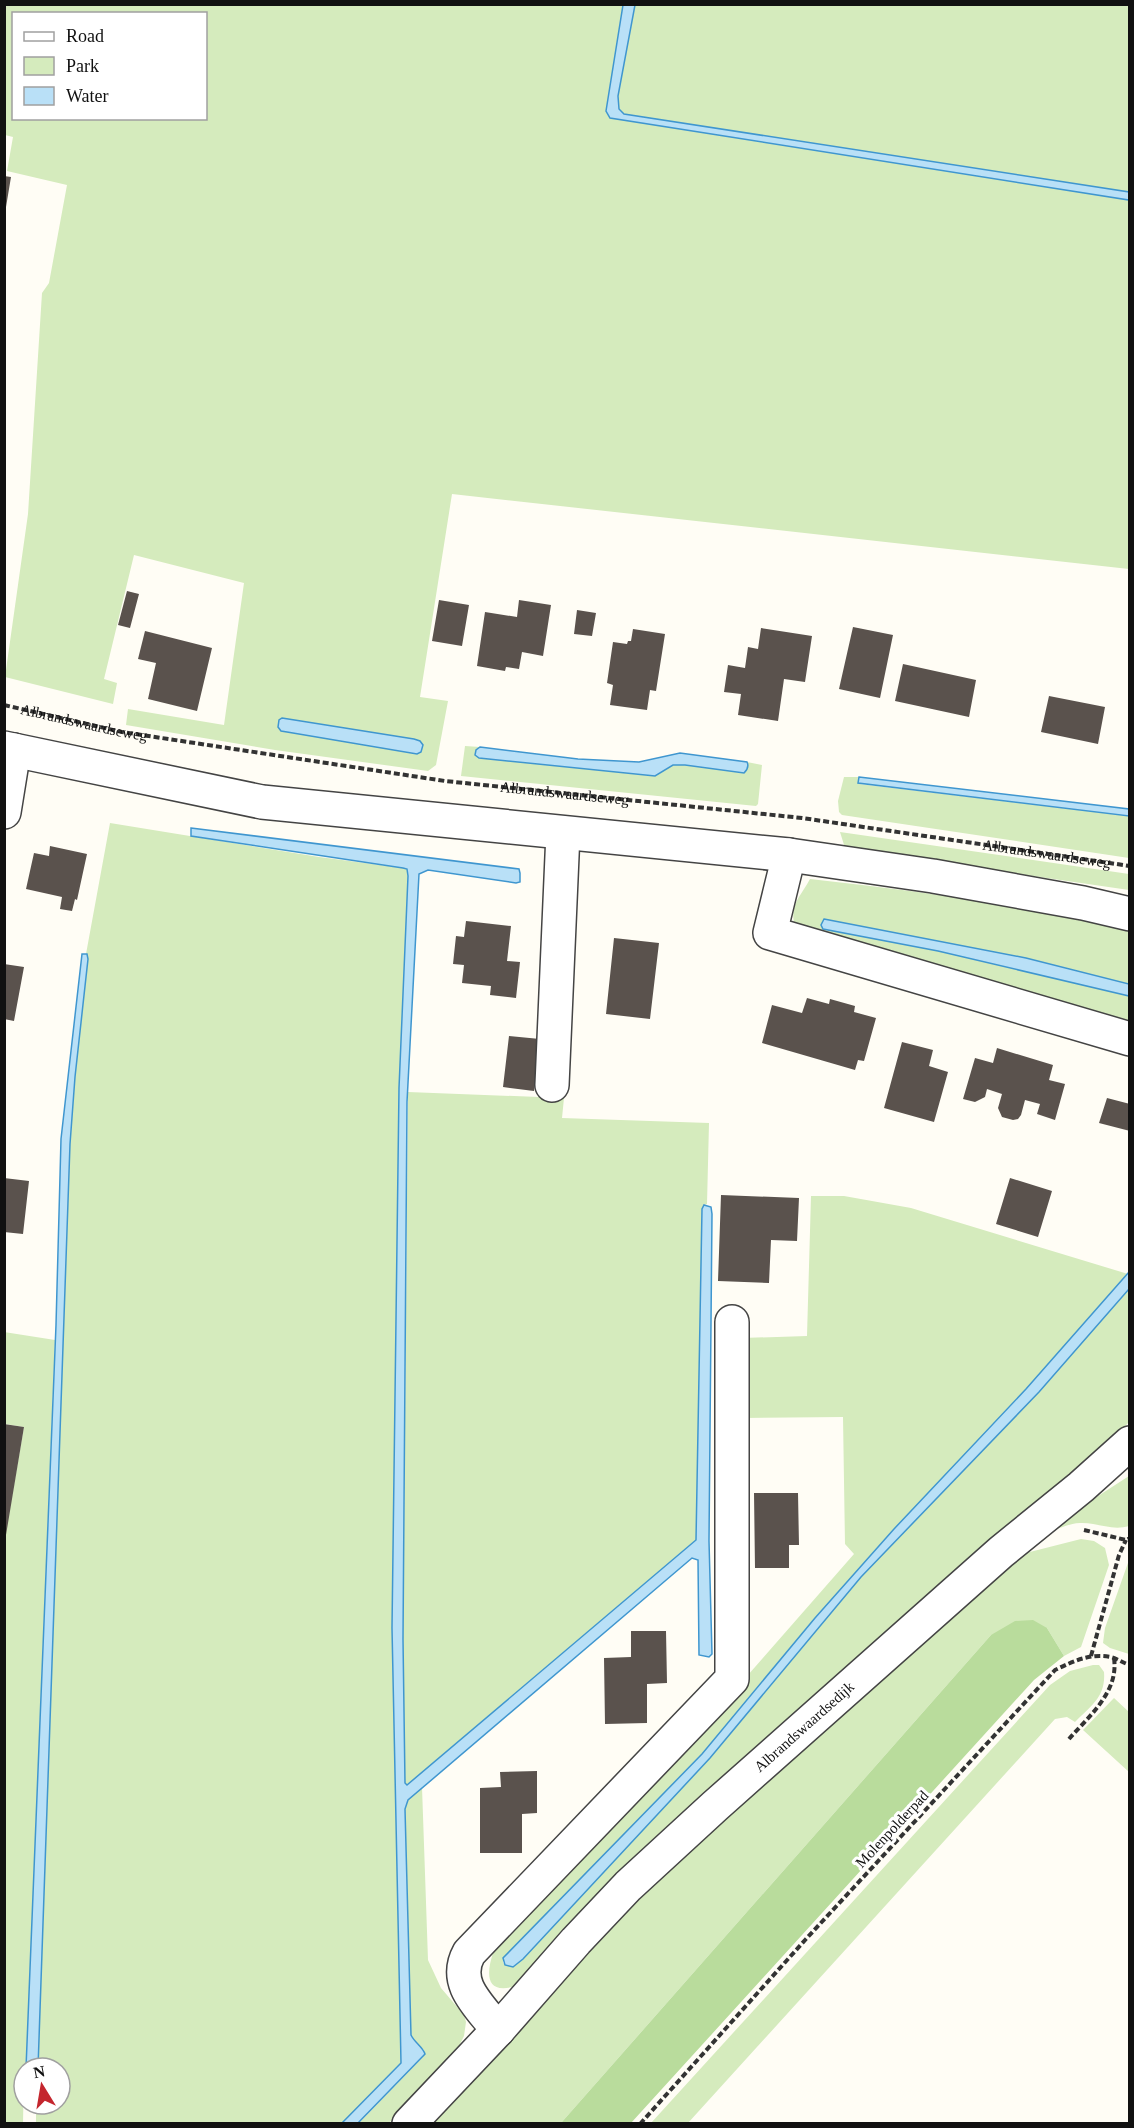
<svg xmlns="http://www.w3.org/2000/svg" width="1134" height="2128" font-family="'Times New Roman',serif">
<rect width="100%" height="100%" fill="#fffdf5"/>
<path fill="#d5ebbd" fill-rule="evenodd" d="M5,5H623L606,111L610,118L1129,200V569L452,494L420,697L448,701L436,765L428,771L275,750L126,725L128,709L224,725L244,583L134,555L104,679L117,683L113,704L5,677L28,514L42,293L49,283L67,185L7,171L13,137L5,135ZM14,14H206V118H14Z
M635,5H1129V192L624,114L619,109L618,96Z
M465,746L480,747L476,750L479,758L655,776L673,765L748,764L747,762L762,765L758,804L756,806L461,776Z
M844,777H859V784L1129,816V858L842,815L839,812L838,801Z
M110,823L319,857L403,868L407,869L408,876L399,1088L392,1628L401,2063L342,2123L36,2124V2104H60V2068H38L70,1144L75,1077L88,959L86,954Z
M840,832L1129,874V890L849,849L845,848Z
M810,879C917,891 1025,905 1129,930V984L1026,958L823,929L938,951L1129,996V1030L796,930C788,906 799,899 810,879Z
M408,1092L564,1098L562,1118L709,1123L707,1204L704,1205L702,1209L696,1540L407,1785L405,1783L403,1639Z
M811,1196H844L911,1208L1128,1274L1026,1389L894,1529L815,1618L702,1754L503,1958V1963L513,1967L523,1959L710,1758L861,1577L1039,1392L1129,1289V1422L1098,1454L516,1986C476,1998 490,1958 499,1938L712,1716L854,1554L845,1544L843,1417L743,1418L742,1338L807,1336Z
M4,1332L55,1340L26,2068H24L23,2124L4,2123V1542L24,1427L5,1424Z
M1129,1476V1526C1112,1531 1099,1523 1082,1523C1068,1522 1057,1532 1044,1531Z
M1081,1539L1094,1541L1105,1548L1109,1565L1081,1647L1064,1656L1047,1628L991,1635L561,2123L426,2124L601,1936L665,1872L1018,1555Z
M1129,1560V1654L1110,1648L1103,1643L1105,1628Z
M1093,1665H1099L1104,1672C1106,1697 1091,1706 1075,1722L1067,1717L1055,1719L688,2123H651L1050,1685L1070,1671Z
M1114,1698L1129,1712V1772L1083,1730Z
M422,1787L428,1960L441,1988L464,2015L466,2022L464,2036L458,2048L389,2123L358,2124L423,2057L424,2050L415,2042L411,2035L405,1809L408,1800Z"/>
<path fill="#b9dc9c" d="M1033,1620L1047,1628L1064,1656L1034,1680L631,2123H561L991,1635L1015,1621Z"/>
<path fill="#b9e0f7" stroke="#3f96cf" stroke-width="1.5" d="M623,5H635L618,96L619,109L624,114L1129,192V200L610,118L606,111Z
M282,718L414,739L420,741L423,745L421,752L417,754L287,732L281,731L278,727L279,720Z
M480,747L578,759L639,762L680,753L747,762C749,766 747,770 744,773L685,765H673L655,776L479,758L475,755L476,750Z
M859,777L1129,809V816L858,783Z
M191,828L519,869L520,873V882L516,883L428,870L419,874L407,1102L403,1639L405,1783L407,1785L696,1540L702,1209L704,1205L711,1207L712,1214L709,1541L712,1654L709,1657L699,1655L698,1560L692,1558L408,1800L405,1809L411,2035C414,2042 423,2047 425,2054L358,2123H342L401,2063L392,1628L399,1088L408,876L407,869L403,868L191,836Z
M824,919L1026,958L1129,984V996L938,951L823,929L821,925Z
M82,954H87L88,959L75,1077L70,1144L38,2068H26L56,1325L61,1139Z
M1129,1272V1289L1039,1392L861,1577L710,1758L523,1959L513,1967L505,1965L503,1958L702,1754L815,1618L894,1529L1026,1389Z"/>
<path fill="#5a524d" d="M4,176L11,177L6,207H4Z
M127,591L139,594L130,628L118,625Z
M439,600L469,605L462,646L432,641Z
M519,600L551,605L543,656L522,652L519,669L506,667L505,671L477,666L485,612L517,617Z
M577,610L596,613L592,636L574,634Z
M853,627L893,635L880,698L839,689Z
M761,628L812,636L805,682L784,679L778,721L738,715L741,694L724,692L728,665L745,668L748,647L758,649Z
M633,629L665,634L656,691L650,690L647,710L610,705L613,685L607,683L613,642L627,644L628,641H631Z
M145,631L212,648L197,711L148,699L156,663L138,659Z
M903,664L976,680L969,717L895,701Z
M1049,696L1105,707L1098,744L1041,732Z
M50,846L87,854L77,900L75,899L72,911L60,909L62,897L26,889L34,853L49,856Z
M466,921L511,926L507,961L520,962L516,998L490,995L491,986L462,983L464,965L453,964L456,936L464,937Z
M614,938L659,943L650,1019L606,1014Z
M4,964L24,967L14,1021L4,1019Z
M807,998L829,1004L830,999L855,1006L854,1012L876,1018L864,1061L858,1060L855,1070L762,1043L772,1005L802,1013Z
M509,1036L540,1039L534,1091L503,1087Z
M902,1042L933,1050L929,1066L948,1072L934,1122L884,1108Z
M997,1048L1053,1065L1049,1080L1065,1084L1055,1120L1037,1114L1040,1104L1025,1100L1021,1115L1018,1119L1013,1120L1002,1117L998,1108L1002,1094L987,1089L985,1097L975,1102L963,1099L975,1058L993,1063Z
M1107,1098L1130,1104V1131L1099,1123Z
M4,1178L29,1181L23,1234L4,1232Z
M1010,1178L1052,1191L1038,1237L996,1224Z
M721,1195L799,1198L797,1241L771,1240L769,1283L718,1281Z
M4,1424L24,1427L6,1535H4Z
M754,1493H798L799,1545H789V1568H755Z
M631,1631H666L667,1683L647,1684V1723L605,1724L604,1658L631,1657Z
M537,1771V1813L522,1814V1853H480V1788L501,1787L500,1772Z"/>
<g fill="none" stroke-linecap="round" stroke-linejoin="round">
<g stroke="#444" stroke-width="36">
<g id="minor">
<path d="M4,748L262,802L789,855L933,876L1083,903L1130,914"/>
<path d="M4,812L14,750"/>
<path d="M789,855L770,933L1130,1039"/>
<path d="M552,1085L563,833"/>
<path d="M498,2030C480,2006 452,1984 469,1953L732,1679V1322"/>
<path id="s2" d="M409,2124L498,2030L576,1941L628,1886L715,1806L1001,1552L1081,1487L1130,1443"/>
</g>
</g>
<g stroke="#333" stroke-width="4" stroke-dasharray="6 3" stroke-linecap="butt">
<path id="s1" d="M4,705L122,732L445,781L802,818L1130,866"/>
<path d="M1084,1530L1126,1540L1130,1538"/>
<path d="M1091,1656L1119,1555L1126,1540"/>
<path d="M1069,1739C1089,1716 1119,1692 1114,1658"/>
<path d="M640,2124L806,1939L1055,1670C1074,1661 1090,1653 1111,1657C1118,1659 1123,1663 1130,1665"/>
</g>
<use href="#minor" stroke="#fff" stroke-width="33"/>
</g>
<g text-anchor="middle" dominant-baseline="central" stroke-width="6" stroke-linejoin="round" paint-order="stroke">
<g font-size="15" fill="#111" stroke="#fff">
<text stroke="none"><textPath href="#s1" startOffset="82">Albrandswaardseweg</textPath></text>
<text stroke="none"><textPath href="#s1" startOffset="568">Albrandswaardseweg</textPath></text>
<text stroke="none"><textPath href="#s1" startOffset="1054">Albrandswaardseweg</textPath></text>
<text stroke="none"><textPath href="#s2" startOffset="561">Albrandswaardsedijk</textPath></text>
<text transform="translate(892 1829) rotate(-47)">Molenpolderpad</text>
</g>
</g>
<rect width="1134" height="2128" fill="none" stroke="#111111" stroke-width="12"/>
<rect x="12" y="12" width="195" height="108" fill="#ffffff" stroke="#a0a0a0" stroke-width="1.5"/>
<rect x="24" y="32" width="30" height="9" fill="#ffffff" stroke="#a0a0a0" stroke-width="1.5"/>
<text x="66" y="42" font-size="18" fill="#111111">Road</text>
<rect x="24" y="57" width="30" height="18" fill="#d5ebbd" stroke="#a0a0a0" stroke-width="1.5"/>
<text x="66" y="72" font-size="18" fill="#111111">Park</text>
<rect x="24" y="87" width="30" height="18" fill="#b9e0f7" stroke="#a0a0a0" stroke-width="1.5"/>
<text x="66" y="102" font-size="18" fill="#111111">Water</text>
<g transform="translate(42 2086) rotate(349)"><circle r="28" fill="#ffffff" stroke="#a0a0a0" stroke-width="1.5"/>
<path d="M0-4.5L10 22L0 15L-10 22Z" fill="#c4262e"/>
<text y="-9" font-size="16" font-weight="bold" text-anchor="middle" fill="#111111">N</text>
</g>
</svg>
